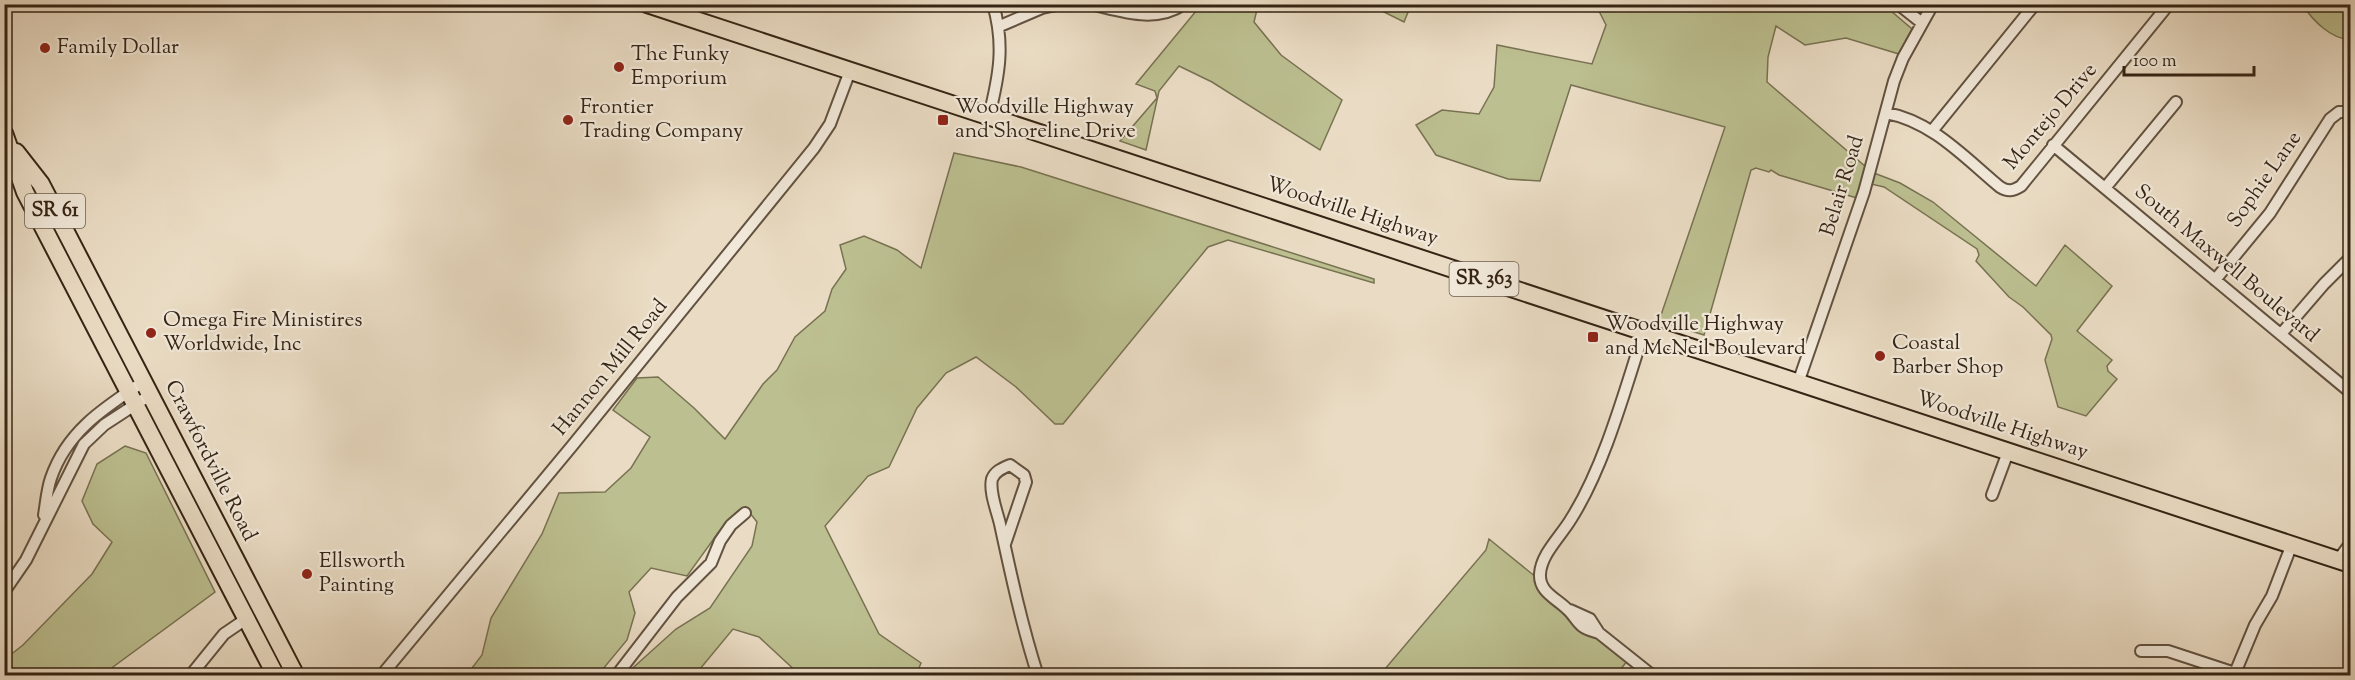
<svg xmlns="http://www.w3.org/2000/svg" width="2355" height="680" font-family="'Sorts Mill Goudy',serif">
<rect width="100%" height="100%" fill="#eadcc4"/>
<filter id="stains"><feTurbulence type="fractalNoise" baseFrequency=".00333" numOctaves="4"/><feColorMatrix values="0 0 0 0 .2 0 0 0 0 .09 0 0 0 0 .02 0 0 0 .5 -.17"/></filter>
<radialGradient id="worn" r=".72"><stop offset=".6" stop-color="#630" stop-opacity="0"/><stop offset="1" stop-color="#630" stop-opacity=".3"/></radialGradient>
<path fill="#bcbf90" stroke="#787252" stroke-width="1.5" d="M1201,5H1258L1254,22L1281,55L1342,100L1320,150L1212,82L1179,66L1159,91L1146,150L1120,141L1157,98L1155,91L1136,84Z
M1370,5H1411L1404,22Z
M1596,5H1884L1912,29L1899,54L1846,38L1805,45L1776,26L1768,57L1767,82L1866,167L1857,198L1779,175L1771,170L1769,172L1756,168L1751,170L1704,335L1659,321L1725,127L1571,85L1540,181L1508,179L1436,155L1416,125L1442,110L1479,114L1494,87L1497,45L1592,64L1606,25Z
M2303,5H2350V39C2332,40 2312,20 2303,5Z
M954,153L1021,167L1374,279V283L1228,240L1208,247L1063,424H1055L1016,387L976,357L946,373L917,408L889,467L868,476L825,526L879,634L921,663L916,675H800L759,637L733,629L695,675H625L676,629L710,608L752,546L757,522L746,508L718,533L687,576L651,568L629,592L635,613L627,640L598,675L466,676L482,655L491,618L542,534L559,493L605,492L631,468L650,437L613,410L637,378L658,377L694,408L725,439L763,384L777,370L795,337L825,311L832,289L846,269L840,245L864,236L897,250L921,268Z
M1874,173L1900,183L1933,202L2036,286L2065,245L2112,286L2077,331L2112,360L2107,366L2108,371L2117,379L2086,416L2058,407L2045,360L2052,339L2051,335L2023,307L2009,297L1976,261L1979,255L1977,249L1884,187L1871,184Z
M125,446L146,453L215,592L113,667L106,675H5V659L23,645L92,574L112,542L93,524L82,501L97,464Z
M1489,539L1632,655L1616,675L1379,676L1486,550Z"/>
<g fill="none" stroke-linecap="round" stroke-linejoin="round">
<g stroke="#625240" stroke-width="14">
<path id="street" d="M1090,4C1121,11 1155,24 1184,4
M1898,4L1922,23
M1000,26L1042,8L1061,4
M1886,113C1932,121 1965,158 2000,187C2008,192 2013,191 2021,186L2169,4
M989,116C999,76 1005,45 993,4
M1932,131L2035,4
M2053,145L2350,392
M2105,188L2176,102
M2215,280L2270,213L2330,119L2339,112H2350
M2281,334L2324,284L2350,258
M1798,383L1864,192L1894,81L1903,58L1933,4
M1992,495L2008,452
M44,515C46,503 47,489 51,478C67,431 104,408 143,382
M1005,544L1026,482L1024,475L1010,465C1003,468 995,471 992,479C989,492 997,511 1000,524C1011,575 1022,626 1038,676
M2338,560L2350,544
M4,592L26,560L84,444L104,425L150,395
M1570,610L1590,619L1599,633L1653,676
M1599,633C1593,631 1587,630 1582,626C1576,621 1573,614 1567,609C1556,598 1539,592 1540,574C1541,554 1561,536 1571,519C1604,467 1625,390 1644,331
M2141,651H2168L2244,676
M2235,673L2255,625L2272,596L2292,544
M190,676L224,634L246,619
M381,676L572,446L814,148L830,124L850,71
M616,676L677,597L711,563L720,541L731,525L745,513"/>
</g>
<g stroke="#352414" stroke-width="20">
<path id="primary" d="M647,4L2350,564
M4,133L25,192L276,676
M16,152L41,184L296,676"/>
</g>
<use href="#street" stroke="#f1e8d9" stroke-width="10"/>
<use href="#primary" stroke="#eadcc4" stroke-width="16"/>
</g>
<g fill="#8f2418" stroke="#f1e8d9" stroke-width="2">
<circle cx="45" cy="48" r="6"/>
<circle cx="619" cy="67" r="6"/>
<circle cx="568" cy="120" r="6"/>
<rect x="937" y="114" width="12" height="12" rx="3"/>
<circle cx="151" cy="333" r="6"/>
<rect x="1587" y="331" width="12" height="12" rx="3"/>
<circle cx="1880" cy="356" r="6"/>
<circle cx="307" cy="574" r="6"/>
</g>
<g text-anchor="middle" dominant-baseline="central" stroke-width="4.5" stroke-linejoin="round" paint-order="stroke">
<g fill="#f1e8d9" stroke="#6d5f4f" stroke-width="1.5">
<rect x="25" y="194" width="60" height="34" rx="4.5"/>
<rect x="1449.5" y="262" width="69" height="34" rx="4.5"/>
</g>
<g font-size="20" font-weight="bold" fill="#352414">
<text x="55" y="211">SR 61</text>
<text x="1484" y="279">SR 363</text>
</g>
<g font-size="21" fill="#352414" stroke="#f1e8d9" text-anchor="start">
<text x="57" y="48">Family Dollar</text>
<text x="631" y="55">The Funky<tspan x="631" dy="24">Emporium</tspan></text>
<text x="580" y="108">Frontier<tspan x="580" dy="24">Trading Company</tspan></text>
<text x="955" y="108">Woodville Highway<tspan x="955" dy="24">and Shoreline Drive</tspan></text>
<text x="163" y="321">Omega Fire Ministires<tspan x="163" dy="24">Worldwide, Inc</tspan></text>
<text x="1605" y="325">Woodville Highway<tspan x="1605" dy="24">and McNeil Boulevard</tspan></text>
<text x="1892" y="344">Coastal<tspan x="1892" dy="24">Barber Shop</tspan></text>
<text x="319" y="562">Ellsworth<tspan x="319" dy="24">Painting</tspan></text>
</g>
<g font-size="21" fill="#352414" stroke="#f1e8d9">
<text transform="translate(2051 117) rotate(-50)">Montejo Drive</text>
<text transform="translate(2265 180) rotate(-55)">Sophie Lane</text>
<text transform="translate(1843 186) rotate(-73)">Belair Road</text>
<text transform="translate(1352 212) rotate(18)">Woodville Highway</text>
<text transform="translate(2226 264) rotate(40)">South Maxwell Boulevard</text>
<text transform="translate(611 368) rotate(-51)">Hannon Mill Road</text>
<text transform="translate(2002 426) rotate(18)">Woodville Highway</text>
<text transform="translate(210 461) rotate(63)">Crawfordville Road</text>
</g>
</g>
<rect width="2355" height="680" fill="none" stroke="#eadcc4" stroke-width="24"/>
<rect x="6" y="6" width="2343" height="668" fill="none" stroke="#352414" stroke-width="3"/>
<rect x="12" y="12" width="2331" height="656" fill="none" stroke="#352414" stroke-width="1.5"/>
<path d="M2124 66v9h130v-9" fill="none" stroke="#352414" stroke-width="3"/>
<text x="2133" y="66" font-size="18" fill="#352414" stroke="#f1e8d9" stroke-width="4.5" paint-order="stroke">100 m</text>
<rect width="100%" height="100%" filter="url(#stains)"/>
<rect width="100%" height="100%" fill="url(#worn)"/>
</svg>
